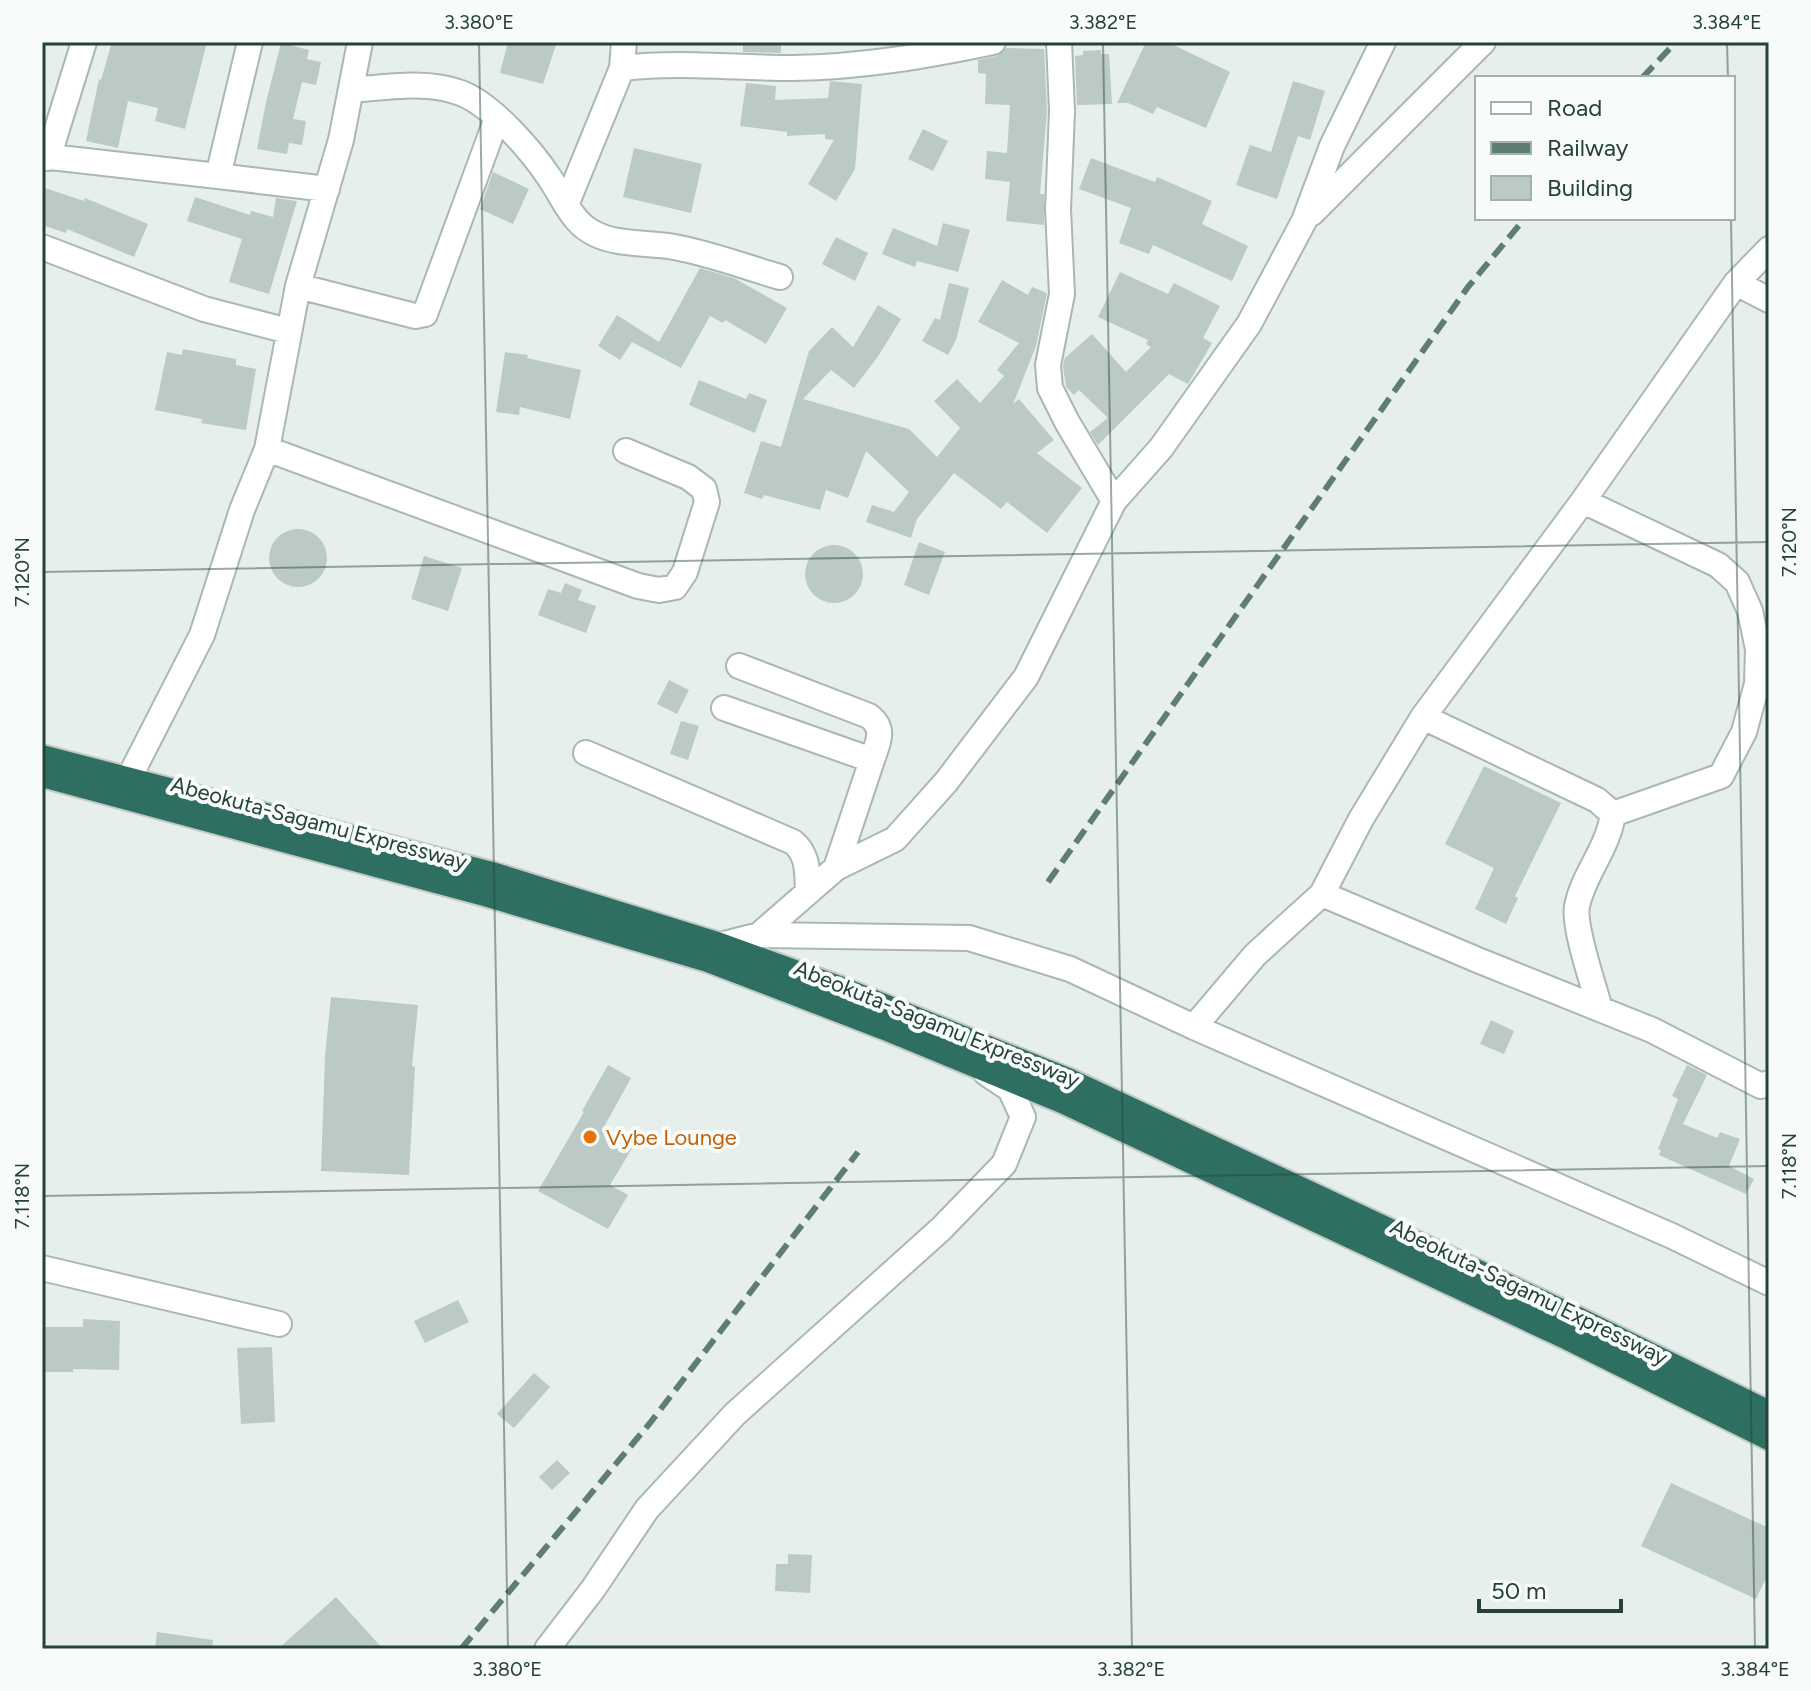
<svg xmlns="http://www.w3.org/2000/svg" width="1811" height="1691" font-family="Figtree,sans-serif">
<rect width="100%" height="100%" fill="#e6efeb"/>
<path fill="#bbcac4" d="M112,42H207L185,129L155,121L158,108L128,101L118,148L86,141L99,79L101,80Z
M508,42H557L543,84L500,73Z
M743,42H781V53L743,52Z
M1146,42H1167L1230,72L1206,128L1157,107L1153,114L1128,103H1117Z
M281,43L309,50L307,59L321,62L316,85L302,82L293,119L306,121L302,145L289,143L287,154L257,149L266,102Z
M1006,48L1044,49L1047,111L1040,194H1044V225L1006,221L1010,182L985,179L987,151L1007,153L1010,105L985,104L986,74L978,73V60L997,56Z
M1101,50V54H1109L1112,104L1077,105L1075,56L1083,55V51Z
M830,81L862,84L855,169L836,201L808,184L834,140L825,139V134L787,136V132L740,126L746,83L776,86L775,100L828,98Z
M1293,81L1325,91L1310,140L1298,136L1277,199L1236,185L1250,145L1271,152Z
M923,129L948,141L933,171L908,159Z
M634,148L702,164L691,213L623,197Z
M1091,158L1155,182L1157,177L1212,201L1202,224L1248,246L1232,281L1153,245L1149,254L1119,243L1131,208L1079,189Z
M493,172L529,189L513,224L480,209Z
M42,187L84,201L85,198L148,224L134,257L67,229L66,233L42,225Z
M195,197L250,215L251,211L273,217L276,198L297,201L269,294L229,282L242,239L187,221Z
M943,223L970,230L958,272L917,261L915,267L882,254L893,228L937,246Z
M836,237L868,253L855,281L822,264Z
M700,268L734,278L787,308L766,344L725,320L723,323L710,316L681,368L632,342L620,360L598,346L617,315L659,342Z
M1120,272L1168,294L1174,283L1220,306L1203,338L1212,343L1188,384L1169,374L1098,445L1090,432L1108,418L1079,390L1074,395L1066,387L1063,366L1065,358L1092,334L1126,372L1151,347L1146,344L1148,340L1098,317Z
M1002,280L1028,295L1032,287L1047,293L1036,346L1013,404L1019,399L1054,440L1037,453L1082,488L1047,533L1007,502L1001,509L954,473L917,519L911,538L866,522L872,505L894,512L909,492L866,451L848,498L826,490L820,510L764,495L762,499L744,493L761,441L781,447L809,351L832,327L853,347L878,305L901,319L879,355L854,388L831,370L803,399L909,429L937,457L960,428L934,401L957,379L980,403L1004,376L997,370L1019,343L978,322Z
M949,283L969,288L956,340L948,355L922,341L935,318L940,320Z
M183,349L236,359V365L256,369L246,430L201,423L202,419L155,410L167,352L182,355Z
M505,352L528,355L527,358L581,370L570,419L520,407L519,415L496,412Z
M699,380L746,399L749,393L767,400L755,433L689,405Z
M269 558a29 29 0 1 1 58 0a29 29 0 1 1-58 0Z
M919,542L945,552L929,595L904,585Z
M805 574a29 29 0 1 1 58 0a29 29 0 1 1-58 0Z
M424,556L462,568L448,611L411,599Z
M565,583L582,590L578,600L596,606L586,633L538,615L548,589L561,593Z
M669,680L689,690L677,714L657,704Z
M681,721L699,726L688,760L670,754Z
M1484,766L1561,803L1515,896L1518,898L1506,924L1475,909L1494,868L1445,844Z
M331,997L418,1005L412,1066L415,1067L409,1175L321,1171L325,1056Z
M1491,1020L1514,1031L1504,1054L1480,1044Z
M608,1065L631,1078L604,1127L634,1145L610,1185L628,1195L608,1229L538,1191L584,1112L582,1111Z
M1687,1065L1707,1075L1683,1124L1717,1138L1720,1132L1740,1139L1729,1166L1754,1179L1746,1194L1659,1155L1661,1150L1658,1149L1678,1099L1672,1096Z
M458,1300L469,1322L425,1343L414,1321Z
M83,1319L120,1321L119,1370L73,1369V1372H42V1327H83Z
M272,1347L275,1422L241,1424L237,1348Z
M534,1373L550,1387L514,1428L497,1414Z
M557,1460L570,1473L552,1490L539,1477Z
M1671,1483L1769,1528V1572L1756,1599L1641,1546Z
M788,1554L812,1555L810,1593L775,1591L776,1564H788Z
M336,1597L383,1649H278Z
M157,1632L213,1640L212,1649H155Z"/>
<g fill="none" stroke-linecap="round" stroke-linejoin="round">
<g stroke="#a8b8b2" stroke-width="28">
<path id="minor" d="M250,42L218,176L327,189
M1059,42L1062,111L1058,209L1062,294L1048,365L1050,388L1067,422L1114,501
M622,68C679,61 736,68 793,68C862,67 926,56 993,42
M351,90C386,87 428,80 461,93C492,105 531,150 549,177C561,194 571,220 590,231C614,246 646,242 674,247C709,253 745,267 780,277
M42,156L218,176
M48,158L84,42
M566,205L622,68L624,42
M1312,213L1483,42
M42,247L204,309L288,331
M1736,283L1769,300
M298,286L415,316L425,314L497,118
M267,449L638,586L659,590L675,587L685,572L707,502L704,489L688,477L626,451
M1583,501L1718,565L1737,582L1750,611L1758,649L1757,684L1744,732L1721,776L1613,814
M739,666L869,716C886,729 878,742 872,760
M724,708L872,760L836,868
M1423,717L1597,800L1613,814C1608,849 1584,873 1577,906C1573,927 1594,986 1600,1009
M586,753L793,842C809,855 807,873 808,892
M128,780L202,635L242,510L267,449L298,286L341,140L360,42
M1322,894L1480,961L1652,1030L1761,1086L1769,1083
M759,935L836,868L895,839L946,782L1026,677L1114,501L1161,448L1249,324L1304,221L1332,146L1383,42
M715,952L720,945L759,935L969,938L1070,969L1194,1027L1672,1236L1769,1283
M1194,1027L1255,955L1322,894L1361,819L1423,717L1583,501L1736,283L1769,249
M42,1268L279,1324
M547,1649L593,1589L647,1509L735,1414L941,1229L1004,1164L1023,1117L1010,1089L986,1073"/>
</g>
<g stroke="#c2cac8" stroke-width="28">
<path id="highway" d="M42,757L492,874L720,945L839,988L1070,1081L1578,1319L1769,1413
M42,775L488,895L708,960L885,1028L1062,1101L1568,1338L1769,1438"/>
</g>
<use href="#minor" stroke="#fff" stroke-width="24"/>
<use href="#highway" stroke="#2f6f62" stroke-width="24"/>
<path stroke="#5f7d75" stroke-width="6" stroke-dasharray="16 8" stroke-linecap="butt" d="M1642,78L1676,42
M1048,882L1468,287L1525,218
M461,1649L650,1423L858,1152"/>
</g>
<path fill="none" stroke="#24423a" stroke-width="2" stroke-opacity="0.45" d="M479,42L508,1649M1103,42L1132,1649M1727,42L1728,78M1731,218L1755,1649M42,572L1769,542M42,1196L1769,1166"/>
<circle fill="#e8710a" stroke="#f7fbf9" stroke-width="3" cx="590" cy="1137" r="8"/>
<g text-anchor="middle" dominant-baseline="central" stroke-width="8" stroke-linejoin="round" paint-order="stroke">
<g font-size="22" fill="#24423a" stroke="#f7fbf9">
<text transform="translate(319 823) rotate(15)">Abeokuta-Sagamu Expressway</text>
<text transform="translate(937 1024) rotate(22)">Abeokuta-Sagamu Expressway</text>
<text transform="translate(1529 1292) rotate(26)">Abeokuta-Sagamu Expressway</text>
</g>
<g font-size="22" fill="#c56008" stroke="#f7fbf9" text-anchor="start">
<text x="606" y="1137">Vybe Lounge</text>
</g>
</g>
<rect width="1811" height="1691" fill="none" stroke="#f7fbf9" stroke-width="88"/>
<rect x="1475" y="76" width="260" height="144" fill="#f7fbf9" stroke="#a3b1ad" stroke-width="2"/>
<rect x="1491" y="102" width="40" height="12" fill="#ffffff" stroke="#a3b1ad" stroke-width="2"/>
<text x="1547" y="116" font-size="24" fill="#24423a">Road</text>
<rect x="1491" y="142" width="40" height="12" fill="#5f7d75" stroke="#a3b1ad" stroke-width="2"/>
<text x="1547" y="156" font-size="24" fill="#24423a">Railway</text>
<rect x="1491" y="176" width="40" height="24" fill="#bbcac4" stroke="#a3b1ad" stroke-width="2"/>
<text x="1547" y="196" font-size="24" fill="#24423a">Building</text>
<path d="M1479 1599v12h142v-12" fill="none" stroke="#24423a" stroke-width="4"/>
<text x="1491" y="1599" font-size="24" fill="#24423a" stroke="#f7fbf9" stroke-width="6" paint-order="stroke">50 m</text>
<rect x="44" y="44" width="1723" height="1603" fill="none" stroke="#24423a" stroke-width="3"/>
<g font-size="20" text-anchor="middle" fill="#24423a">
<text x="479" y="29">3.380°E</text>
<text x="1103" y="29">3.382°E</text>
<text x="1727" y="29">3.384°E</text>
<text transform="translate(1789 542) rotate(-90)" y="7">7.120°N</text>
<text transform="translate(22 572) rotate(-90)" y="7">7.120°N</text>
<text transform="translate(1789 1166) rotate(-90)" y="7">7.118°N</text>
<text transform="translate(22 1196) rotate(-90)" y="7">7.118°N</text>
<text x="507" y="1676">3.380°E</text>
<text x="1131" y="1676">3.382°E</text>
<text x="1755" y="1676">3.384°E</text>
</g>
</svg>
